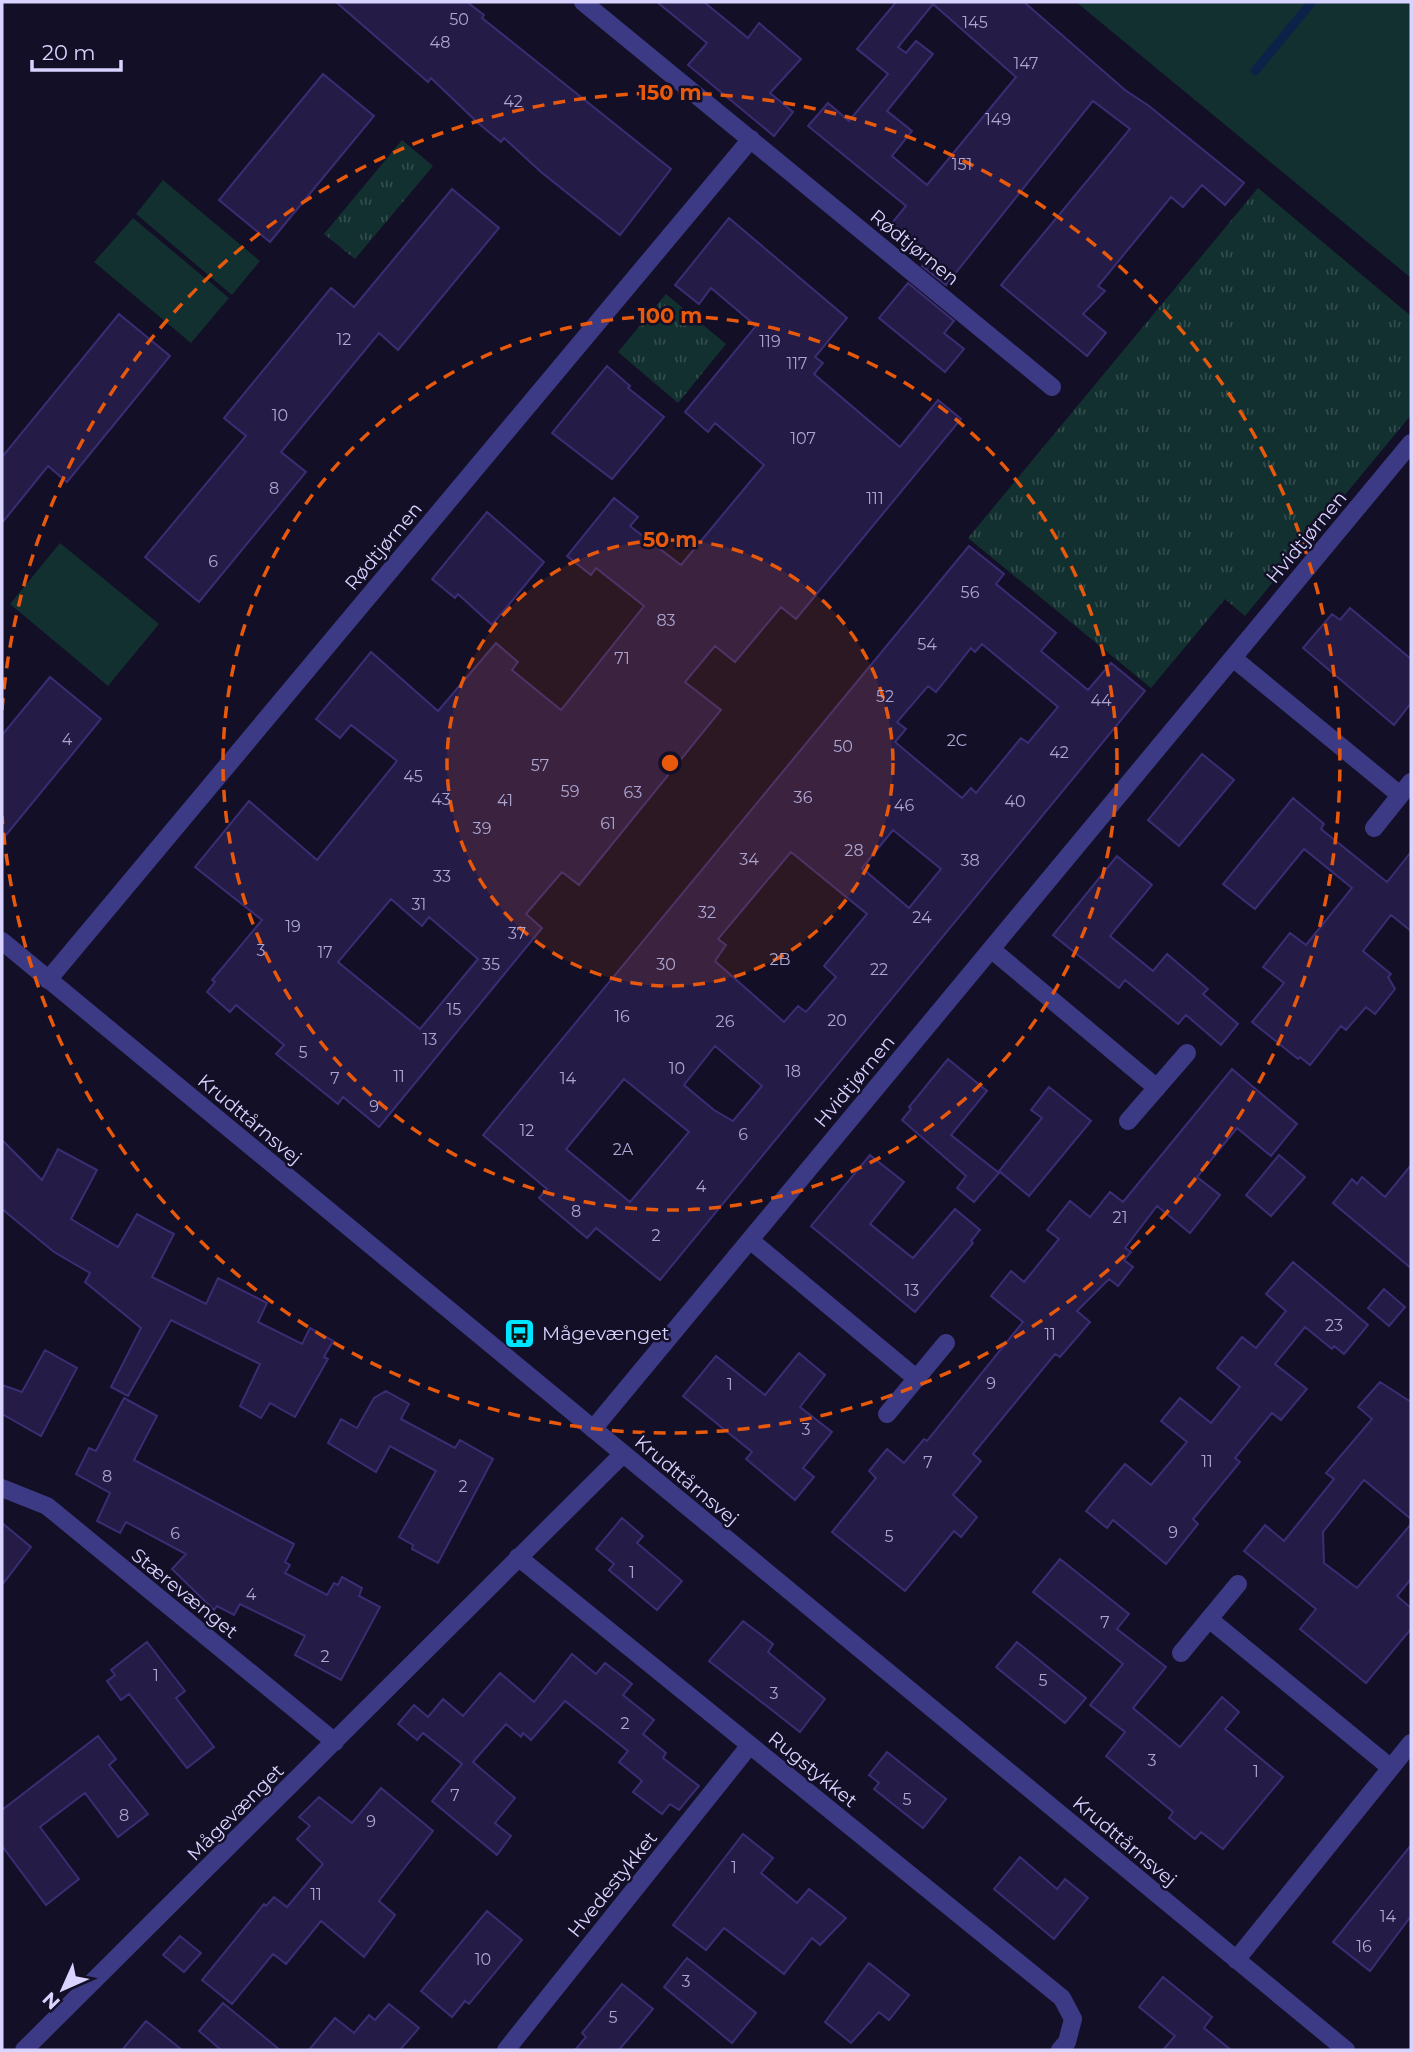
<svg xmlns="http://www.w3.org/2000/svg" width="1413" height="2052" font-family="Montserrat,sans-serif">
  <style>
    .grass { fill: #12302f }
    .park { fill: url(#park-tufts) }
    .lines { fill: none; stroke-linecap: round; stroke-linejoin: round }
    .stream { stroke: #0c2248; stroke-width: 9 }
    .building { fill: #241b47; stroke: #3b2d73; stroke-width: 2; fill-rule: evenodd }
    .minor { stroke: #3d3a85; stroke-width: 18 }
    .ring { fill: none; stroke: #e8590c; stroke-width: 3.5; stroke-dasharray: 12 9 }
    .labels { text-anchor: middle; stroke-width: 5; stroke-linejoin: round; paint-order: stroke }
    .number-label { font-size: 16px; fill: #aca6d1 }
    .street-label { font-size: 19px; fill: #d9d4ff; stroke: #130f26 }
    .poi-label { font-size: 19px; fill: #d9d4ff; stroke: #130f26; text-anchor: start }
    .centre { fill: #e8590c; stroke: #130f26; stroke-width: 3.5 }
    .ring-label { font-size: 21px; text-anchor: middle; font-weight: bold; fill: #e8590c; stroke: #130f26; stroke-width: 5; stroke-linejoin: round; paint-order: stroke }
  </style>
  <defs>
    <pattern id="park-tufts" width="24" height="20" patternUnits="userSpaceOnUse" patternTransform="scale(1.75)"><rect width="24" height="20" fill="#12302f"/><path d="M3 7l-1-3M5 7V3M7 7l1-3M15 17l-1-3M17 17v-4M19 17l1-3" fill="none" stroke="#344d4e"/></pattern>
  </defs>
  <rect width="100%" height="100%" fill="#130f26"/>
  <path class="grass" d="M1076,2H1411V278Z
    M163,180L260,261L232,295L136,214Z
    M133,218L229,298L191,343L94,262Z
    M60,543L159,624L108,686L10,604Z"/>
  <path class="park" d="M402,140L433,166L355,259L324,234Z
    M1258,188L1411,316V415L1245,616L1225,599L1151,688L968,538Z
    M666,294L726,344L678,403L618,352Z"/>
  <g class="lines">
    <path class="stream" d="M1255,71L1312,2"/>
  </g>
  <path class="building" d="M336,2H467L484,15L482,18L671,169L620,235L541,172L504,138L501,142L478,123L431,78L428,82Z
    M657,2H704L748,38L759,23L801,59L770,93L793,112L774,136L688,65L707,43Z
    M896,2H1024L1125,90L1149,106L1244,183L1225,205L1202,185L1183,207L1171,197L1098,286L1105,291L1083,314L1106,333L1087,356L1001,285L1130,129L1093,101L946,285L922,266L926,261L887,229L906,206L808,126L828,103L849,121L888,74L857,49ZM933,4L1016,77L927,185L892,156L912,131L887,111L933,54L916,41L906,53L898,47Z
    M323,74L374,116L270,242L219,200Z
    M452,189L499,228L398,350L379,333L281,452L306,472L199,602L145,557L246,436L224,418L331,288L354,307Z
    M729,218L847,318L815,357L823,363L814,374L900,447L938,400L961,419L796,619L781,607L735,662L715,646L685,682L721,710L579,885L562,872L526,914L542,928L379,1127L343,1097L338,1104L276,1054L284,1045L236,1005L230,1012L207,992L215,982L212,980L262,920L195,867L249,801L317,860L397,761L351,725L340,738L316,719L371,652L438,711L496,643L518,662L512,670L561,710L644,606L596,568L591,575L567,556L614,498L638,517L630,526L681,565L764,465L715,423L708,432L685,412L756,326L711,288L699,304L675,285ZM391,899L422,926L429,917L478,959L420,1029L338,962Z
    M908,283L954,321L944,333L964,349L945,372L879,318Z
    M119,314L170,356L67,482L48,466L2,523V457Z
    M607,366L630,386L628,388L664,417L612,479L552,433Z
    M487,512L544,562L492,625L458,594L455,598L432,579Z
    M969,546L1004,574L996,584L1056,633L1041,651L1088,690L1111,663L1145,691L660,1280L596,1228L587,1238L539,1198L547,1189L483,1135ZM982,644L1058,707L1028,743L1021,738L976,793L971,788L962,798L895,742L906,729L897,722L928,686L936,692L971,648L975,652ZM893,830L941,869L909,908L862,868ZM791,852L867,914L824,966L836,977L806,1012L798,1006L784,1022L715,961L726,945L718,939ZM715,1046L762,1086L733,1121L714,1110L684,1085ZM624,1079L689,1132L630,1202L566,1149Z
    M1350,608L1411,659V703L1394,725L1303,648L1332,614L1340,620Z
    M50,677L101,719L2,840V735Z
    M1202,754L1234,780L1179,846L1148,820Z
    M1293,798L1324,824L1321,829L1387,882L1411,852V931L1391,915L1363,951L1391,974L1388,977L1395,989L1375,1014L1366,1007L1346,1030L1341,1026L1310,1065L1300,1057L1298,1059L1252,1022L1284,983L1263,967L1290,933L1306,945L1352,888L1304,849L1255,909L1223,884Z
    M1117,856L1152,885L1110,936L1153,971L1167,954L1208,989L1203,994L1238,1024L1221,1045L1186,1015L1178,1024L1125,980L1119,988L1053,935Z
    M948,1059L987,1091L951,1135L999,1173L974,1202L957,1188L966,1176L902,1120L911,1109L909,1107Z
    M1232,1069L1297,1124L1271,1156L1237,1128L1197,1177L1220,1195L1190,1233L1157,1206L1125,1248L1131,1252L1124,1260L1133,1267L1118,1286L1109,1279L1077,1311L1090,1322L1060,1357L1055,1354L973,1454L981,1461L953,1495L977,1517L961,1537L954,1531L905,1591L832,1532L876,1478L869,1471L887,1449L904,1463L924,1439L927,1441L1023,1322L991,1296L1011,1271L1024,1282L1059,1239L1047,1230L1070,1201L1090,1217L1110,1192L1123,1202Z
    M1049,1087L1091,1121L1029,1196L999,1171L1042,1118L1031,1110Z
    M2,1140L42,1180L58,1149L97,1170L71,1219L118,1247L137,1214L174,1234L152,1277L206,1304L218,1278L267,1303L258,1322L302,1344L310,1328L333,1341L324,1357L328,1359L295,1417L270,1403L261,1418L240,1406L260,1364L171,1320L128,1396L111,1387L141,1328L85,1282L90,1273L54,1252L2,1209Z
    M870,1155L904,1182L870,1224L913,1258L955,1209L980,1230L971,1241L973,1243L915,1312L811,1226Z
    M1279,1155L1305,1177L1271,1216L1246,1195Z
    M1411,1165V1268L1333,1203L1352,1179L1357,1184L1362,1177L1385,1197Z
    M1293,1262L1368,1325L1344,1354L1334,1346L1332,1349L1305,1327L1275,1364L1307,1389L1281,1420L1272,1413L1235,1458L1240,1462L1193,1519L1198,1524L1166,1564L1113,1520L1107,1528L1086,1511L1125,1464L1151,1485L1187,1442L1161,1421L1180,1398L1211,1423L1240,1387L1217,1368L1242,1337L1256,1348L1286,1311L1266,1294Z
    M1384,1289L1405,1307L1389,1326L1368,1308Z
    M45,1350L77,1368L41,1436L2,1414V1385L22,1392Z
    M799,1353L825,1375L800,1407L832,1432L803,1468L814,1477L795,1500L746,1459L752,1452L683,1396L716,1356L765,1395Z
    M1380,1382L1411,1402V1519L1364,1480L1323,1532L1324,1563L1357,1588L1411,1524V1579L1397,1596L1411,1608V1629L1366,1683L1300,1629L1316,1609L1244,1551L1265,1525L1284,1541L1334,1479L1326,1473L1372,1419L1358,1407Z
    M386,1391L409,1404L401,1419L455,1448L460,1440L493,1459L438,1563L412,1549L413,1545L399,1537L436,1471L390,1446L376,1472L328,1443L341,1419L357,1428L374,1398Z
    M124,1398L157,1416L134,1460L294,1544L285,1562L290,1565L285,1573L327,1595L334,1583L338,1585L342,1577L362,1588L359,1596L380,1607L341,1680L295,1655L305,1636L240,1604L234,1615L217,1606L214,1610L172,1569L186,1554L126,1522L120,1533L97,1521L110,1493L76,1474L89,1448L96,1451Z
    M622,1518L643,1536L637,1543L682,1581L657,1610L609,1570L614,1564L596,1549Z
    M2,1523L31,1547L2,1585Z
    M1060,1559L1129,1614L1117,1629L1166,1667L1133,1708L1180,1747L1222,1697L1239,1712L1225,1729L1283,1777L1223,1849L1201,1832L1195,1839L1169,1818L1173,1812L1106,1756L1125,1732L1090,1705L1123,1664L1033,1592Z
    M743,1621L773,1644L768,1652L825,1699L800,1732L709,1661Z
    M147,1642L185,1691L176,1698L214,1747L187,1768L129,1694L121,1700L107,1681L115,1675L111,1670Z
    M1017,1642L1086,1698L1065,1723L996,1667Z
    M572,1654L596,1674L605,1663L632,1684L623,1695L654,1720L643,1734L666,1753L663,1758L699,1786L679,1810L670,1804L662,1814L633,1792L642,1781L619,1762L628,1751L565,1701L531,1740L523,1733L521,1737L506,1724L473,1762L515,1798L495,1823L511,1836L497,1855L432,1801L462,1764L423,1733L417,1740L398,1724L414,1705L428,1717L443,1699L463,1716L500,1673L534,1702Z
    M98,1736L116,1759L109,1765L148,1814L118,1837L85,1793L40,1827L79,1879L46,1905L2,1846V1810Z
    M887,1752L946,1799L923,1828L874,1789L879,1783L869,1775Z
    M381,1788L433,1831L379,1901L395,1915L364,1957L321,1921L286,1964L273,1954L232,2004L202,1980L264,1904L266,1906L274,1897L287,1907L323,1864L297,1839L310,1826L299,1817L319,1797L352,1823Z
    M743,1834L773,1858L761,1873L797,1903L809,1889L846,1918L820,1945L812,1938L784,1974L724,1928L706,1950L673,1925Z
    M1411,1845V1916L1370,1971L1333,1942Z
    M1020,1857L1057,1889L1065,1879L1088,1898L1054,1939L994,1889Z
    M487,1911L522,1940L469,2004L465,2001L452,2017L421,1991Z
    M180,1936L201,1953L184,1972L163,1955Z
    M687,1958L756,2013L732,2043L664,1987Z
    M869,1963L909,1995L889,2020L879,2012L851,2043L825,2022Z
    M1163,1977L1212,2017L1204,2028L1231,2050H1163L1175,2036L1139,2007Z
    M622,1984L653,2009L619,2050H575L586,2037L582,2033Z
    M223,2003L280,2050H221L199,2031Z
    M389,2004L419,2028L400,2050H309L335,2018L354,2033L369,2015L375,2020Z
    M146,2021L182,2050H122Z"/>
  <g class="lines">
    <path class="minor" d="M583,2L1052,387
      M1233,658L1400,795
      M1374,828L1411,782
      M2,941L1346,2050
      M991,949L1157,1088
      M48,980L751,139
      M1128,1121L1187,1053
      M750,1240L917,1379
      M887,1414L946,1343
      M593,1429L1411,443
      M2,1488L47,1506L335,1742
      M518,1557L1062,1998L1073,2019L1067,2042L1060,2050
      M1209,1619L1391,1768
      M1181,1653L1238,1584
      M1236,1960L1411,1743
      M24,2050L623,1454
      M506,2050L750,1745"/>
  </g>
  <circle cx="670" cy="763" r="223" fill="#e8590c" fill-opacity=".12"/>
  <g class="ring">
    <circle cx="670" cy="763" r="223"/>
    <circle cx="670" cy="763" r="447"/>
    <path d="M2 710A670 670 0 1 1 2 816"/>
  </g>
  <defs>
    <symbol id="bus-square" viewBox="-11 -11 22 22"><rect x="-9" y="-9" width="18" height="18" rx="4" fill="#00e5ff" stroke="#130f26"/><path d="M-5-6H5V4H4V6H2V4H-2V6H-4V4H-5ZM-3.5-4V0h7V-4ZM-3.5 1.2v1.5H-2V1.2ZM2 1.2v1.5H3.5V1.2Z" fill="#111"/></symbol>
  </defs>
  <g fill-rule="evenodd">
    <use href="#bus-square" x="502" y="1316" width="35" height="35"/>
  </g>
  <g class="labels">
    <g class="number-label">
      <text x="459" y="25">50</text>
      <text x="975" y="28">145</text>
      <text x="440" y="48">48</text>
      <text x="1026" y="69">147</text>
      <text x="513" y="107">42</text>
      <text x="998" y="125">149</text>
      <text x="962" y="170">151</text>
      <text x="344" y="345">12</text>
      <text x="770" y="347">119</text>
      <text x="797" y="369">117</text>
      <text x="280" y="421">10</text>
      <text x="803" y="444">107</text>
      <text x="274" y="494">8</text>
      <text x="875" y="504">111</text>
      <text x="213" y="567">6</text>
      <text x="970" y="598">56</text>
      <text x="666" y="626">83</text>
      <text x="927" y="650">54</text>
      <text x="622" y="664">71</text>
      <text x="885" y="702">52</text>
      <text x="1101" y="706">44</text>
      <text x="67" y="745">4</text>
      <text x="957" y="746">2C</text>
      <text x="843" y="752">50</text>
      <text x="1059" y="758">42</text>
      <text x="540" y="771">57</text>
      <text x="413" y="782">45</text>
      <text x="570" y="797">59</text>
      <text x="633" y="798">63</text>
      <text x="803" y="803">36</text>
      <text x="441" y="805">43</text>
      <text x="505" y="806">41</text>
      <text x="1015" y="807">40</text>
      <text x="904" y="811">46</text>
      <text x="608" y="829">61</text>
      <text x="482" y="834">39</text>
      <text x="854" y="856">28</text>
      <text x="749" y="865">34</text>
      <text x="970" y="866">38</text>
      <text x="442" y="882">33</text>
      <text x="419" y="910">31</text>
      <text x="707" y="918">32</text>
      <text x="922" y="923">24</text>
      <text x="293" y="932">19</text>
      <text x="517" y="939">37</text>
      <text x="261" y="956">3</text>
      <text x="325" y="958">17</text>
      <text x="780" y="965">2B</text>
      <text x="491" y="970">35</text>
      <text x="666" y="970">30</text>
      <text x="879" y="975">22</text>
      <text x="454" y="1015">15</text>
      <text x="622" y="1022">16</text>
      <text x="837" y="1026">20</text>
      <text x="725" y="1027">26</text>
      <text x="430" y="1045">13</text>
      <text x="303" y="1058">5</text>
      <text x="677" y="1074">10</text>
      <text x="793" y="1077">18</text>
      <text x="399" y="1082">11</text>
      <text x="335" y="1084">7</text>
      <text x="568" y="1084">14</text>
      <text x="374" y="1112">9</text>
      <text x="527" y="1136">12</text>
      <text x="743" y="1140">6</text>
      <text x="623" y="1155">2A</text>
      <text x="701" y="1192">4</text>
      <text x="576" y="1217">8</text>
      <text x="1120" y="1223">21</text>
      <text x="656" y="1241">2</text>
      <text x="912" y="1296">13</text>
      <text x="1334" y="1331">23</text>
      <text x="1050" y="1340">11</text>
      <text x="991" y="1389">9</text>
      <text x="730" y="1390">1</text>
      <text x="806" y="1435">3</text>
      <text x="1207" y="1467">11</text>
      <text x="928" y="1468">7</text>
      <text x="107" y="1482">8</text>
      <text x="463" y="1492">2</text>
      <text x="1173" y="1538">9</text>
      <text x="175" y="1539">6</text>
      <text x="889" y="1542">5</text>
      <text x="632" y="1578">1</text>
      <text x="251" y="1600">4</text>
      <text x="1105" y="1628">7</text>
      <text x="325" y="1662">2</text>
      <text x="156" y="1681">1</text>
      <text x="1043" y="1686">5</text>
      <text x="774" y="1699">3</text>
      <text x="625" y="1729">2</text>
      <text x="1152" y="1766">3</text>
      <text x="1256" y="1777">1</text>
      <text x="455" y="1801">7</text>
      <text x="907" y="1805">5</text>
      <text x="124" y="1821">8</text>
      <text x="371" y="1827">9</text>
      <text x="734" y="1873">1</text>
      <text x="316" y="1900">11</text>
      <text x="1388" y="1922">14</text>
      <text x="1364" y="1952">16</text>
      <text x="483" y="1965">10</text>
      <text x="686" y="1987">3</text>
      <text x="613" y="2023">5</text>
    </g>
    <g class="street-label">
      <text transform="translate(915 247) rotate(39)" y="7">Rødtjørnen</text>
      <text transform="translate(1306 537) rotate(-50)" y="7">Hvidtjørnen</text>
      <text transform="translate(383 546) rotate(-50)" y="7">Rødtjørnen</text>
      <text transform="translate(854 1081) rotate(-50)" y="7">Hvidtjørnen</text>
      <text transform="translate(250 1119) rotate(40)" y="7">Krudttårnsvej</text>
      <text transform="translate(687 1480) rotate(40)" y="7">Krudttårnsvej</text>
      <text transform="translate(185 1593) rotate(39)" y="7">Stærevænget</text>
      <text transform="translate(813 1769) rotate(39)" y="7">Rugstykket</text>
      <text transform="translate(235 1812) rotate(-45)" y="7">Mågevænget</text>
      <text transform="translate(1125 1841) rotate(40)" y="7">Krudttårnsvej</text>
      <text transform="translate(612 1884) rotate(-51)" y="7">Hvedestykket</text>
    </g>
    <g class="poi-label">
      <text x="542" y="1340">Mågevænget</text>
    </g>
  </g>
  <circle cx="670" cy="763" r="10" class="centre"/>
  <g class="ring-label">
    <text x="670" y="100">150 m</text>
    <text x="670" y="323">100 m</text>
    <text x="670" y="547">50 m</text>
  </g>
  <rect width="1413" height="2052" fill="none" stroke="#d9d4ff" stroke-width="7"/>
  <g transform="translate(63 1989) rotate(225)" stroke="#130f26" stroke-width="5" paint-order="stroke">
  <path d="M0-5L12 26L0 18L-12 26Z" fill="#d9d4ff"/>
  <text y="-10" font-size="19" font-weight="bold" text-anchor="middle" fill="#d9d4ff">N</text>
  </g>
  <path d="M32 60v10h89v-10" fill="none" stroke="#d9d4ff" stroke-width="3.5"/>
  <text x="42" y="60" font-size="21" fill="#d9d4ff" stroke="#130f26" stroke-width="5" paint-order="stroke">20 m</text>
</svg>
